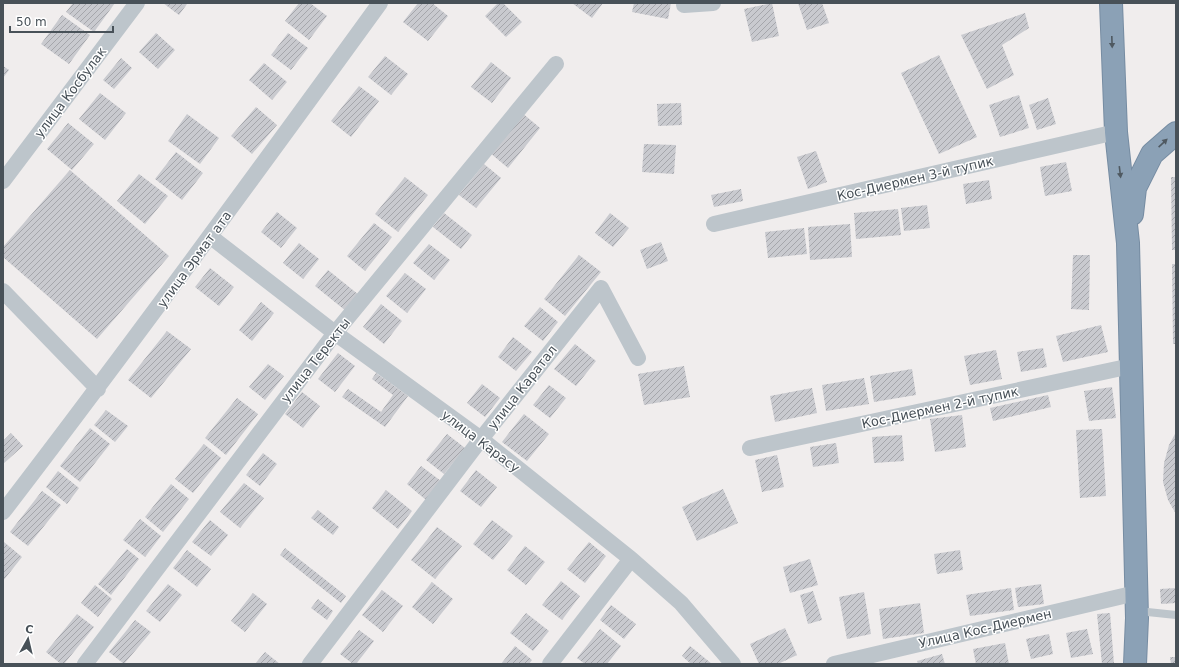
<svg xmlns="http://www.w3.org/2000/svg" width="1179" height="667" font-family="'DejaVu Sans',sans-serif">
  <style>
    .building { fill: url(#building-hatch) }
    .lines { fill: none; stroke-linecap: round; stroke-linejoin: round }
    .highway-casing { stroke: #768ca2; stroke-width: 24 }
    .lane { stroke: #bdc5cb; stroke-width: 8 }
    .street { stroke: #bdc5cb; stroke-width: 16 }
    .highway { stroke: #8ba1b6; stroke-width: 22 }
    .oneway { fill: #4f5961 }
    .labels { text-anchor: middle; stroke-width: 3; stroke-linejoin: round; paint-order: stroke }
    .street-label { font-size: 13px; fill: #485158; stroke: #fff }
  </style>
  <defs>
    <pattern id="building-hatch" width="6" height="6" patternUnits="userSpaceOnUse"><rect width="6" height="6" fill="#c9cacf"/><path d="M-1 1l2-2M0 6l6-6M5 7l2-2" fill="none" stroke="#a5a6ab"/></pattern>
  </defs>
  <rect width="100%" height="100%" fill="#f0eded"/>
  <path class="building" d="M73,3H115L94,32L66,12Z
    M163,3H186L187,4L179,15Z
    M299,3H310L327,16L309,40L285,21Z
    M418,3H432L448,16L428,41L403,22Z
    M498,3H503L522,22L506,37L485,16Z
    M572,3H603L592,18Z
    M634,3H671L668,19L632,12Z
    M772,3L779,36L752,42L744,9Z
    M798,3H822L829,23L807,30Z
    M1025,13L1029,28L1002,45L1014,75L987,89L961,35Z
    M62,15L90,35L69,64L41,44Z
    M156,33L175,50L158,69L139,52Z
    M288,33L308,48L291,70L271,55Z
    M939,55L977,137L939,154L901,73Z
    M385,56L408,74L391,95L368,77Z
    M121,58L132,68L114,89L103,80Z
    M491,62L511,78L492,103L471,87Z
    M264,63L287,82L272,100L249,80Z
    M3,66L9,70L3,78Z
    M359,86L379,101L351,137L331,121Z
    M100,93L126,113L105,140L79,119Z
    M1019,95L1029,128L1000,137L989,105Z
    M1048,98L1056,124L1037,130L1029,105Z
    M681,103L682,125L658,126L657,104Z
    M256,107L277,125L252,154L231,136Z
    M521,112L540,128L508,168L489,152Z
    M187,114L219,138L200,164L168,141Z
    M68,123L94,144L72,170L47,149Z
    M644,144L676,145L674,174L642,172Z
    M816,151L827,182L808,189L797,157Z
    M176,152L203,173L182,200L155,179Z
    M1066,162L1072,191L1045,196L1040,167Z
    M484,164L501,178L476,208L459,195Z
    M70,170L169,256L97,339L3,257V247Z
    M139,174L168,196L145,224L117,201Z
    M405,177L428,195L398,232L375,214Z
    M1171,177H1176V250H1172Z
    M989,180L992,199L966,204L963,184Z
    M741,189L743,201L714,207L711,195Z
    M927,205L930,228L904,231L901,208Z
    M898,209L901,235L856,239L854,213Z
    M277,212L297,228L281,248L261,232Z
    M444,213L472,235L461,249L433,227Z
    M610,213L629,228L613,247L595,233Z
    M374,223L392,237L365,271L347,256Z
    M850,224L852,257L810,260L808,227Z
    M804,228L807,254L768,258L765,232Z
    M661,242L668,261L647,269L640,250Z
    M299,243L319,259L303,279L283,263Z
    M429,244L450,260L434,280L413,263Z
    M579,255L601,272L565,316L544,299Z
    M1073,255H1090L1089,310L1071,309Z
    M1172,264H1176V344H1173Z
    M210,268L234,287L219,306L195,287Z
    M328,270L359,295L346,311L315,286Z
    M405,273L426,289L407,313L386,296Z
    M261,302L274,313L252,341L239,330Z
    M381,304L402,321L384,344L363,327Z
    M540,307L558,322L543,341L524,326Z
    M1101,325L1108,352L1063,362L1056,336Z
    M167,331L191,349L151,398L128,380Z
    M513,337L532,352L516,371L498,357Z
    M575,344L596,361L576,386L554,369Z
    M1043,348L1047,367L1021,372L1017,352Z
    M996,350L1002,379L970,385L964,356Z
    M338,353L355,366L335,392L318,379Z
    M268,364L284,376L265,400L249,387Z
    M684,366L690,397L644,405L638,374Z
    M912,369L916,395L874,402L870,376Z
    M376,373L408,396L385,427L342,397L348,389L381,412L393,395L372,379Z
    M864,378L869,404L826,411L822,385Z
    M482,384L500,398L485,417L467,403Z
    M549,385L566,398L550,418L533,405Z
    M1112,387L1116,418L1089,421L1084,391Z
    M812,388L817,413L775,422L770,396Z
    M302,392L320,406L303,428L285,414Z
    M1048,395L1051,407L993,421L990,408Z
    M237,398L258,414L226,455L205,438Z
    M106,410L128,426L115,442L94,425Z
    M524,414L549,434L527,461L502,442Z
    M962,415L966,447L935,452L930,419Z
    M90,428L110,444L80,482L60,466Z
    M1102,429L1106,496L1080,498L1076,430Z
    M1176,432V514L1168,500L1163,482L1164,463L1169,445Z
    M11,433L23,446L3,464V441Z
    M447,434L465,448L444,474L426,460Z
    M902,435L904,461L874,463L872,437Z
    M836,443L839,463L813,467L810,447Z
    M204,444L221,458L193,493L175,479Z
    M263,453L277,464L260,486L246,475Z
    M777,455L784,487L762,492L755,460Z
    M421,466L441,481L426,500L407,484Z
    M476,470L497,487L481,507L460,491Z
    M58,471L79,488L67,504L46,487Z
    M244,483L264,498L240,528L220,512Z
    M171,484L189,499L163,532L145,517Z
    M723,489L738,523L697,541L682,507Z
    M386,490L412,511L398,529L372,508Z
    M42,491L61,505L28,546L10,532Z
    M318,510L339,527L333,535L311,518Z
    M140,519L161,536L145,557L123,540Z
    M210,520L228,535L211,556L192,542Z
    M492,520L513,536L493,560L473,544Z
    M437,527L462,546L435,579L411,560Z
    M4,542L22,557L3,581V543Z
    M589,542L606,556L585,583L567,569Z
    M525,546L545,562L526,585L507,570Z
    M285,548L346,596L341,603L280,555Z
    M127,549L139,559L111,595L98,584Z
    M187,550L211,569L197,587L173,568Z
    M960,550L963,570L937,574L934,554Z
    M810,559L818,585L790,593L783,567Z
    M561,581L580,596L562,620L542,605Z
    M432,582L453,599L433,624L412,607Z
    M168,584L182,595L160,622L146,611Z
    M1041,584L1044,604L1018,607L1015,588Z
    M95,585L112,599L98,617L81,603Z
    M1011,588L1014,610L970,616L966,595Z
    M1176,588V603L1161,604L1160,589Z
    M382,590L403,606L383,632L362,615Z
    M813,591L822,620L808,624L800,595Z
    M864,592L871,634L847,639L839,597Z
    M253,593L267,604L245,632L231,621Z
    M318,599L333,611L327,620L311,608Z
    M920,603L924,633L883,639L879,609Z
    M611,605L636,624L624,639L600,620Z
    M526,613L549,631L533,651L510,633Z
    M1110,613L1114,664H1102L1097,614Z
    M77,614L94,627L64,664H61L46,652Z
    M135,620L151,632L124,664L109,652Z
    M785,628L797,655L778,664H759L750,644Z
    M600,629L621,646L607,664H585L577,658Z
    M1087,629L1093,654L1071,658L1066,633Z
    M359,630L374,641L356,664H353L340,654Z
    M1049,634L1053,654L1031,659L1026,639Z
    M1005,643L1009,664H976L973,649Z
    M515,646L532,660L529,664H501Z
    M690,646L712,664H691L682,656Z
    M265,652L280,664H255Z
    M942,654L945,664H918L917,661Z
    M1170,657H1176V664H1171Z"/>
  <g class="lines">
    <defs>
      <path id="highway" d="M1111,3L1116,132L1128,243L1137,618L1135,664
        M1132,214L1135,188L1152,154L1176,133"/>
    </defs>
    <use href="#highway" class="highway-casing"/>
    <path class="lane" d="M1138,611L1176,615"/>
    <path class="street" d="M684,5L713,3
      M3,181L137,3
      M714,224L1116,132
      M211,237L335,333L481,439L631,559L681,603L733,664
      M3,291L98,389
      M750,448L1131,366
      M3,512C132,344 256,174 380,3
      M85,664L335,333L556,64
      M310,664L481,439L601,288L638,358
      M550,664L631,559
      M834,664L1136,593"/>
    <use href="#highway" class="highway"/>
  </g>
  <defs><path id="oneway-solid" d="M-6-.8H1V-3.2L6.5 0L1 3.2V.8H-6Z"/></defs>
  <g class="oneway">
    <use href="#oneway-solid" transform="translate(1112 42) rotate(88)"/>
    <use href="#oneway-solid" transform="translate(1163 143) rotate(-43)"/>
    <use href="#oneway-solid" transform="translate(1120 172) rotate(83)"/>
  </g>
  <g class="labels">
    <g class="street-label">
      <text transform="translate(70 92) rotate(-53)" y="5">улица Косбулак</text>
      <text transform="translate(915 178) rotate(-13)" y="5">Кос-Диермен 3-й тупик</text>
      <text transform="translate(194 259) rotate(-54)" y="5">улица Эрмат ата</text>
      <text transform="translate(315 360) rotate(-52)" y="5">улица Теректы</text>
      <text transform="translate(522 387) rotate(-52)" y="5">улица Каратал</text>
      <text transform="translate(940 407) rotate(-12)" y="5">Кос-Диермен 2-й тупик</text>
      <text transform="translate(481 441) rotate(37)" y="5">улица Карасу</text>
      <text transform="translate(985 628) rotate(-13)" y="5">Улица Кос-Диермен</text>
    </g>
  </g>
  <rect width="1179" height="667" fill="none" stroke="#485158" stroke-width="8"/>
  <g transform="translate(28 639) rotate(8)" stroke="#ffffff" stroke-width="3" paint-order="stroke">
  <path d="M0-3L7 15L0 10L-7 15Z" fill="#485158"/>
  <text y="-6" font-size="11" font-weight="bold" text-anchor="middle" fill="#485158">С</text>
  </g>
  <path d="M10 26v6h103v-6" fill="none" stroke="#485158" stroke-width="2"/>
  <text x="16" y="26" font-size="12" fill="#485158" stroke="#ffffff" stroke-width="3" paint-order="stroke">50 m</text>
</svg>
